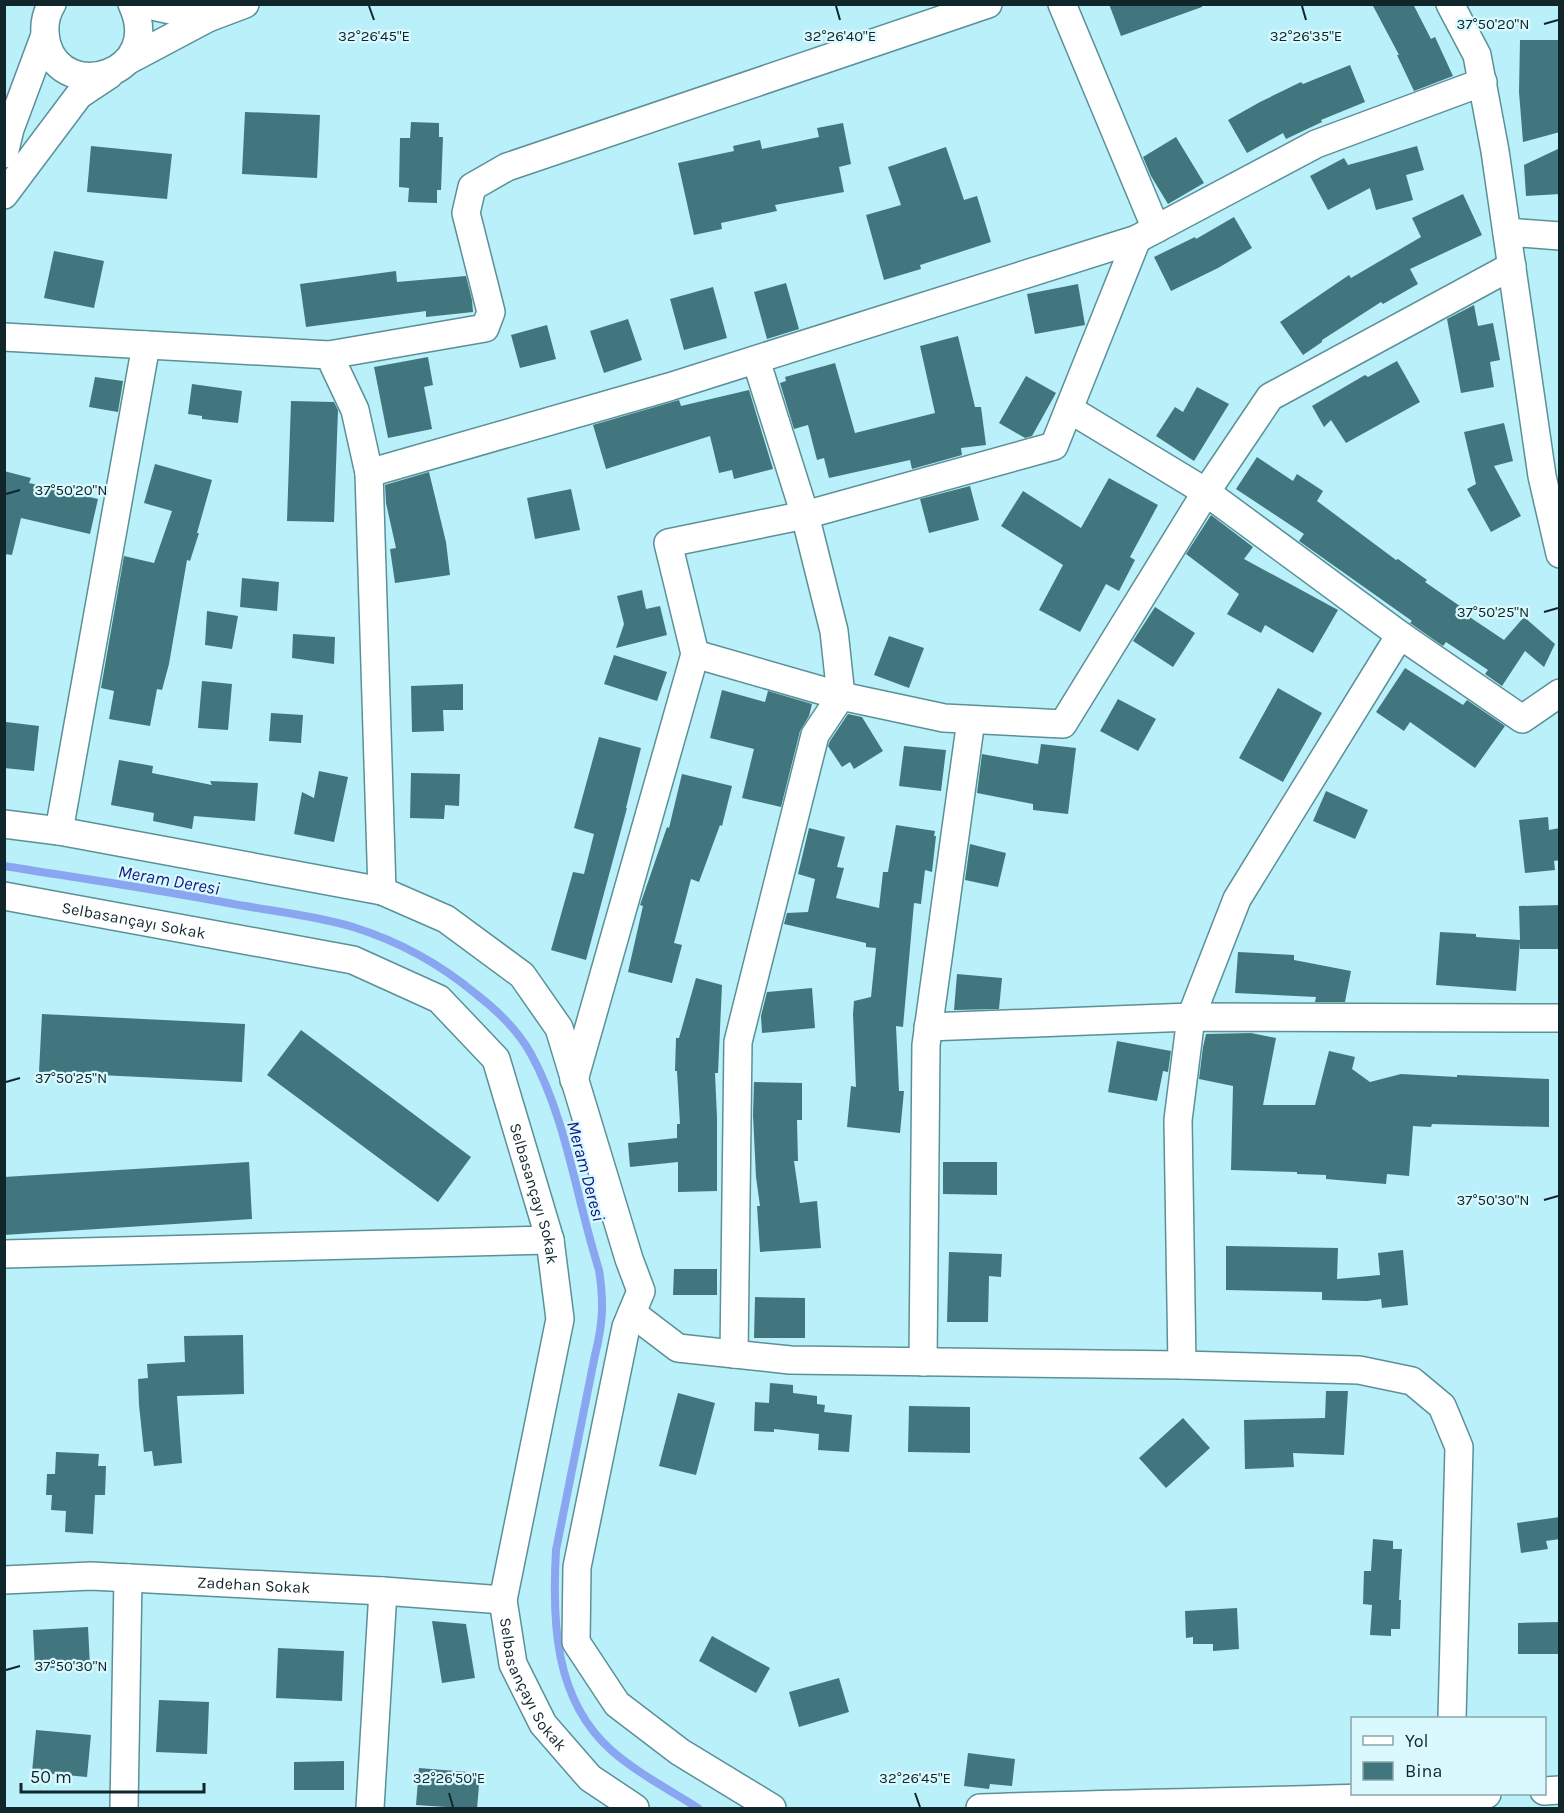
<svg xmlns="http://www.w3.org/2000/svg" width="1564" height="1813" font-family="Karla,sans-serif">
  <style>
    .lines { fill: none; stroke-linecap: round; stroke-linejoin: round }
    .stream { stroke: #8ba6f1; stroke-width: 8 }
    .building { fill: #42767e }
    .minor-casing { stroke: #5b9098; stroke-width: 30 }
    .minor { stroke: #fff; stroke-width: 27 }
    .ticks { fill: none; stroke: #10262a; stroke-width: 2 }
    .labels { text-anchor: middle; stroke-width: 4.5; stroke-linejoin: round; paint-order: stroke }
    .street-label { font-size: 16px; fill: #10262a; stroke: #d9f9fe }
    .water-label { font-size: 18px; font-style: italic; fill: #121884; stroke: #d9f9fe }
    .ticks-label { font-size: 15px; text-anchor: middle; fill: #10262a; stroke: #d9f9fe; stroke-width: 4.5; stroke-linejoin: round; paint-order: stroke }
  </style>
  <rect width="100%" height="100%" fill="#b9f0f9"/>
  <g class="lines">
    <path class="stream" d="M4,866C79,878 154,889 228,903C270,911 313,915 353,927C398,941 440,964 476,994C498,1011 517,1029 531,1054C567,1120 576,1198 599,1270C604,1301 603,1324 595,1355L556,1550C552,1621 554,1699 611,1750C637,1773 670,1790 698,1808"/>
  </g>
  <path class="building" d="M1109,4H1202V7L1121,36Z
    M1372,4H1413L1431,39L1435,37L1453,76L1414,91L1397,55H1399Z
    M1520,40H1560V132L1523,142L1519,92Z
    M1350,65L1365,102L1321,120L1322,122L1286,139L1283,133L1247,153L1228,120L1260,102L1301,82L1303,84Z
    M245,112L320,115L317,178L242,174Z
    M411,122L439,123V137H443L441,190H437V203L408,202L409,188L399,187L400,138H410Z
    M843,123L851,164L839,167L844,192L775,205L777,211L721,223L722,229L694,235L678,163L734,151L733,146L760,140L762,149L819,137L817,128Z
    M1176,137L1204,183L1168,204L1151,176L1143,157Z
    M91,146L172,154L167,199L87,192Z
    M1417,146L1424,170L1406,175L1413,200L1376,210L1370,188L1328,210L1310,176L1344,158L1348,165Z
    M946,147L964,200L977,196L991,242L920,265L921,269L884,280L866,215L901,205L888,167Z
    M1560,148V194L1526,196L1524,165Z
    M1463,194L1482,235L1410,269L1418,284L1383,304L1381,302L1322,340V342L1303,355L1280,322L1349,275L1351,278L1421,237L1412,218Z
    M1234,217L1252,248L1218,268L1171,291L1154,257L1195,237L1196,239Z
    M54,251L104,261L94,308L44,298Z
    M396,271L397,282L466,276L472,300L473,312L426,317V311L306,327L300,284Z
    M786,283L799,329L767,339L754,292Z
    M1078,284L1085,325L1035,334L1027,294Z
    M713,287L727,338L684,350L670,299Z
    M1474,305L1478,326L1493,323L1500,360L1490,362L1494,387L1461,393L1447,319Z
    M628,319L642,360L604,373L590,331Z
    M547,325L556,359L520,368L511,335Z
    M958,336L975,407H981L986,445L961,448L962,455L912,469L910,460L829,478L824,458L817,460L808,425L794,429L780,383L786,381L785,377L835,363L855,433L935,413L920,346Z
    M428,357L433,385L424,387L432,429L388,438L374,367Z
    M1397,361L1420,402L1346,443L1331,420L1324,427L1312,406L1365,375L1368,377Z
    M1026,376L1056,393L1032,436L1025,438L999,423Z
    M95,377L123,381L118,412L89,407Z
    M192,384L242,391L238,423L202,419V416L188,414Z
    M1197,387L1229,404L1194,461L1156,436L1175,407L1183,412Z
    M749,390L773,469L734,479L732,470L719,473L710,436L606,469L593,425L679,400L681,406Z
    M291,401L334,402L338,410L334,522L287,521Z
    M1504,423L1513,461L1494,466L1521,516L1491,532L1467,489L1476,484L1464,432Z
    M1257,457L1293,481L1297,474L1323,491L1317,501L1396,560L1398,559L1427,580L1425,582L1467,611L1465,614L1504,640L1524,617L1555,644L1544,667L1525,651L1502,686L1485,674L1488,670L1446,642L1443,646L1410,623L1412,621L1299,541L1304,534L1236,489Z
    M155,464L212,480L197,533H199L190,561L187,560L169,664L162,690L157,689L150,726L109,719L114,691L101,688L124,556L154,563L172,511L144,503Z
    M4,471L31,478L29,483L98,499L90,534L21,518L12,555L4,554Z
    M429,472L446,542L450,575L395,583L390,549L396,548L386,503L385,485Z
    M1109,478L1158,505L1130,557L1135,560L1119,591L1106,584L1080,632L1039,610L1063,565L1001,526L1023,491L1081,528Z
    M970,486L979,520L929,533L920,499Z
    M571,489L580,530L535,539L527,498Z
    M1211,515L1253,547L1244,559L1338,610L1313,653L1265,625L1261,633L1227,614L1239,594L1186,554Z
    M242,578L279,582L277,611L240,607Z
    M642,590L646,609L660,606L667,635L616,648L624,624L617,596Z
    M1155,607L1195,633L1173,667L1133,641Z
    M207,611L238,616L232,649L205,645Z
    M293,634L335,637L334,664L292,658Z
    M889,636L924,648L909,688L874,675Z
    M614,655L667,672L657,701L604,684Z
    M1405,668L1463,705L1467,700L1505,726L1475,768L1410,722L1404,731L1376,712Z
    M202,681L232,684L228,730L198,728Z
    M463,684V710H443L444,731L412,732L411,686Z
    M1278,688L1322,713L1283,782L1239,758Z
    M722,690L765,702L768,691L812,704L809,716L800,731L781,807L742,798L754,749L710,738Z
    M1118,699L1156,719L1138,751L1100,731Z
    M271,713L303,715L301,743L269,741Z
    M848,714L862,717L883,751L854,769L850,762L842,767L828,746L830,741Z
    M6,722L39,726L34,771L4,768Z
    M599,737L641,748L626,808H627L586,960L551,950L573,872L584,874L594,834L574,828Z
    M1041,744L1076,748L1068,814L1033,810V804L977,793L982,754L1038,764Z
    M904,746L946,750L941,791L899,786Z
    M119,760L153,766L152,773L212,785L210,781L258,783L255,821L194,816L192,829L153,821L154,813L111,805Z
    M319,771L348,777L334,842L294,834L302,792L314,798Z
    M411,773L460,774L459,806L445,805L444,819L410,818Z
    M682,774L732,786L722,826L720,825L699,882L691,879L674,943L682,945L672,983L628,972L643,906L640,905L667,827L669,828Z
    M1326,791L1368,810L1355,839L1313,821Z
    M1548,817L1549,830L1560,828V860L1554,861L1555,870L1525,873L1519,820Z
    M896,825L935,831L934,836H936L932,872L925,870L921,904L914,903L903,1027L896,1026L899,1091H904L900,1133L847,1127L851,1086L856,1087L853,1014L854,1001L871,997L876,948L866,947V943L784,924L787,913L808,912L815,879L798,874L809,828L845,837L837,867L844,868L836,898L879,908L883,872H888Z
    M970,844L1006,853L998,887L965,880Z
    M1560,905V949H1520V941L1516,991L1436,985L1440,932L1476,934V937L1520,940L1519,906Z
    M1238,952L1294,955V960L1351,971L1345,1002H1315L1316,997L1235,993Z
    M957,974L1002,978L999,1009L954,1010Z
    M696,978L722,985L718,1073H715L717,1118V1191L678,1192V1162L630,1167L628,1143L677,1138V1124H680L677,1071H675L676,1038H679Z
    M812,988L815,1028L762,1033L761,1016L767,992Z
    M42,1014L245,1024L242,1082L39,1072Z
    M301,1030L471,1157L438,1202L267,1075Z
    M1251,1033L1276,1038L1263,1105H1315L1329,1051L1355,1057L1352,1069L1370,1082L1401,1074L1457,1077V1075L1549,1079V1127L1432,1124L1431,1127L1413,1126L1409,1176L1387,1174L1386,1184L1326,1179V1175L1297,1174V1172L1231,1170L1233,1086L1199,1079L1203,1047L1206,1034Z
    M1117,1041L1171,1051L1168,1072L1163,1071L1157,1101L1108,1092Z
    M754,1082L802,1083V1120H797L798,1161H794L800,1203L817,1201L821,1248L760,1252L757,1206H760L756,1177L753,1115Z
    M249,1162L252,1219L4,1235V1177Z
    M943,1162H997V1195L943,1194Z
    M1226,1246L1338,1248L1337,1279L1380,1275L1378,1253L1403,1250L1408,1305L1382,1308L1381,1299L1367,1301L1322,1300V1292L1226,1290Z
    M949,1252L1002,1254L1001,1277L989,1276L988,1322H947Z
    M674,1269H717V1295H673Z
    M755,1297L805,1298V1338H754Z
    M243,1335L244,1394L177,1396L182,1463L154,1466L152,1451L144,1452L139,1405L138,1379L148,1378L147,1364L185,1362L184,1336Z
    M770,1383L793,1385V1393L817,1396V1404L825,1405L824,1412L852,1415L849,1452L818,1450L819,1434L774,1429V1432L754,1431L755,1402L769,1403Z
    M1326,1391H1348L1344,1455L1293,1453L1294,1467L1245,1469L1244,1420L1325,1418Z
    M678,1393L715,1403L696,1475L659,1466Z
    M909,1406L970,1407V1453L908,1452Z
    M1183,1418L1210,1448L1166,1488L1139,1458Z
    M56,1452L99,1454L98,1466H106L105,1495H95L93,1534L65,1532L66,1511L51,1510L52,1495H46L47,1474H55Z
    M1560,1517V1539L1546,1541L1548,1549L1521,1553L1517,1523Z
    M1373,1539L1393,1541V1549H1402L1399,1600H1401L1400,1629H1391V1636L1370,1635L1372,1605L1363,1604L1364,1571H1371Z
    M1237,1608L1239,1649L1213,1651V1644H1193V1637L1186,1638L1185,1611Z
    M432,1621L466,1624L475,1678L442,1683Z
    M1560,1622V1654H1518V1623Z
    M88,1627L90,1666L35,1669L33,1630Z
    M712,1636L770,1668L756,1693L699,1661Z
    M278,1648L344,1651L342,1701L276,1698Z
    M839,1678L849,1712L799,1727L789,1692Z
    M159,1700L209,1702L207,1754L156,1752Z
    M36,1730L91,1735L87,1777L32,1772Z
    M968,1753L1015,1759L1012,1786L990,1784L989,1789L964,1786Z
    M344,1761V1790H294V1762Z
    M419,1768L480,1773L477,1809L416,1805Z"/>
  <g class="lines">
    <defs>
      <g id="minor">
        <path d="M52,4C44,17 43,30 47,45C65,104 165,74 132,4"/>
        <path d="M143,4L208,18"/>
        <path d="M1062,4L1156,229"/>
        <path d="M1450,4L1477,55L1495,151L1542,476L1560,554"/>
        <path d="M127,61L208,18L245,4"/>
        <path d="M4,154L10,129L45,35"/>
        <path d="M4,195L79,95L109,75"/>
        <path d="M1507,232L1560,236"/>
        <path d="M4,337L329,355L355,410L369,473L382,891"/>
        <path d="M329,355L485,328L491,312L466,213L472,187L507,167L988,4"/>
        <path d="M1069,409L1206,492L1400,635L1522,719L1560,693"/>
        <path d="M369,473L669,387L1137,239L1316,144L1483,82"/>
        <path d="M695,654L841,696L944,718L1063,724L1206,492L1270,397L1512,266"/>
        <path d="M4,824L59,831L382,891L446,919L522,975L559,1028L629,1259L641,1291L626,1327L577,1567L576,1642L617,1704L680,1752L772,1808"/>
        <path d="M59,831L146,345"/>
        <path id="s1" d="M4,896L353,960L439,999L496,1059L550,1240L560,1319L503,1600L513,1664L543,1724L590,1778L635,1808"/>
        <path d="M928,1027L1191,1017L1560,1018"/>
        <path d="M574,1080L695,654L668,543L805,515L1054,446L1137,239"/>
        <path d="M4,1254L550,1240"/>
        <path d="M632,1313L678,1348L790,1360L1182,1365L1359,1370L1412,1381L1442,1406L1459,1447L1452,1718"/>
        <path d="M734,1354L738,1042L815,735L841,696L834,631L805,515L756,360"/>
        <path d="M923,1362L926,1045L971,720"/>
        <path d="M1182,1365L1178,1120L1191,1017L1237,899L1400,635"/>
        <path id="s2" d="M4,1580L91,1576L383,1591L503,1600"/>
        <path d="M1544,1791L1560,1790"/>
        <path d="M124,1808L128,1578"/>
        <path d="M370,1808L383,1591"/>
        <path d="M980,1808C1149,1802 1318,1801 1487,1794"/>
      </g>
    </defs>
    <use href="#minor" class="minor-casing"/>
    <use href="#minor" class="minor"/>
  </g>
  <path class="ticks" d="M369,6L374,20M836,6L840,20M1302,6L1306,20M1544,24L1558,20M6,494L20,490M1544,612L1558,608M6,1082L20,1078M1544,1200L1558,1196M6,1670L20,1666M449,1793L453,1807M915,1793L920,1807"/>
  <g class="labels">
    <g class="street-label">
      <text dy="6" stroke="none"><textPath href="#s1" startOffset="132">Selbasançayı Sokak</textPath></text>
      <text dy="6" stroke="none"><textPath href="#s1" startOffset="672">Selbasançayı Sokak</textPath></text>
      <text dy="6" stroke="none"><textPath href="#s2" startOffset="250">Zadehan Sokak</textPath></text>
      <text dy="6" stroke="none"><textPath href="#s1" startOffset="1178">Selbasançayı Sokak</textPath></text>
    </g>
    <g class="water-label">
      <text transform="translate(169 880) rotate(10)" y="6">Meram Deresi</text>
      <text transform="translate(586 1171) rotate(75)" y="6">Meram Deresi</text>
    </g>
  </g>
  <g class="ticks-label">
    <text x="1493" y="29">37°50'20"N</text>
    <text x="374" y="41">32°26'45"E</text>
    <text x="840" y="41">32°26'40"E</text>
    <text x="1306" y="41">32°26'35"E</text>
    <text x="71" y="495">37°50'20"N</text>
    <text x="1493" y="617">37°50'25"N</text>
    <text x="71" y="1083">37°50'25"N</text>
    <text x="1493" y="1205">37°50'30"N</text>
    <text x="71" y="1671">37°50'30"N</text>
    <text x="449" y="1783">32°26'50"E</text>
    <text x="915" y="1783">32°26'45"E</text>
  </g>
  <rect width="1564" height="1813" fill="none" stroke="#10262a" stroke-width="12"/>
  <rect x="1351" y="1717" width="195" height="78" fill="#d9f9fe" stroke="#89a5a9" stroke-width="1.5"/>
  <rect x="1363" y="1736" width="30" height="9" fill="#ffffff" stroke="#89a5a9" stroke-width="1.5"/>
  <text x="1405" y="1747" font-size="18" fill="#10262a">Yol</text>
  <rect x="1363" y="1762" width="30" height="18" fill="#42767e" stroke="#89a5a9" stroke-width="1.5"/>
  <text x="1405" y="1777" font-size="18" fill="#10262a">Bina</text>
  <path d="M21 1783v9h183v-9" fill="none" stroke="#10262a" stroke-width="3"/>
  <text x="30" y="1783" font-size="18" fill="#10262a" stroke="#d9f9fe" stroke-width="4.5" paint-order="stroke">50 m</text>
</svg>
